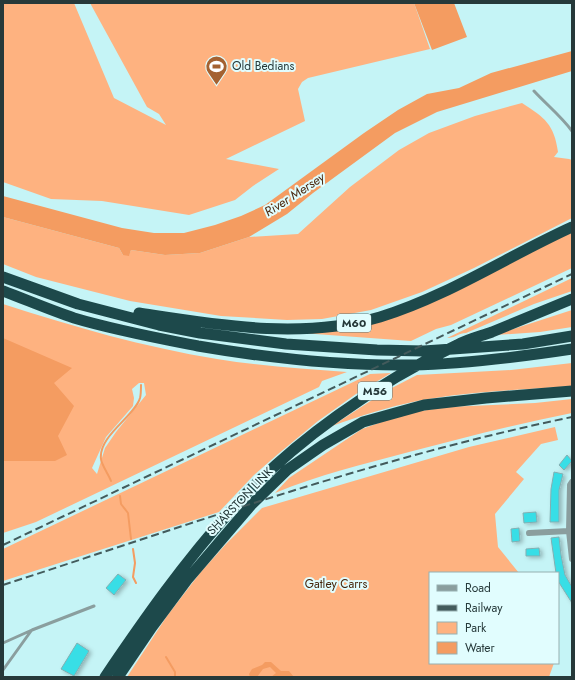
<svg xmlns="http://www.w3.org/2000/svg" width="575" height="680" font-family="Jost,sans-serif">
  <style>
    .green { fill: #feb280; fill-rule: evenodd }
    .water { fill: #f49c61 }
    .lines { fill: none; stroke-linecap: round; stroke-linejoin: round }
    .stream { stroke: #f49c61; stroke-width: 2 }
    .building { fill: #39dee6; stroke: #82afb2; filter: url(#shadow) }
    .lane { stroke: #8a9e9e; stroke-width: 3 }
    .street { stroke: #8a9e9e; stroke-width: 6 }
    .highway { stroke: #1d494b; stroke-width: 11 }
    .rail { stroke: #435b5c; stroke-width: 2; stroke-dasharray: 8 4; stroke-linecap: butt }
    .labels { text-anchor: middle; stroke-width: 4; stroke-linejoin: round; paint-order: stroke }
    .shield { fill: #e1fdfe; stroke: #5e7475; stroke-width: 1 }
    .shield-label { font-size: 11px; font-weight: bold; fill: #26393a }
    .poi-label { font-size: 12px; fill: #26393a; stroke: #e1fdfe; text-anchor: start }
    .street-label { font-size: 12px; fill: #26393a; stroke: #e1fdfe }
    .park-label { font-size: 12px; fill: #47250b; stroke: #e1fdfe }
    .water-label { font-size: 13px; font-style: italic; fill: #4d2a11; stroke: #e1fdfe }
  </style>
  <defs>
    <filter id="shadow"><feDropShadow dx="2.5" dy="1.5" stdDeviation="2" flood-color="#0004"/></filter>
  </defs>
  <rect width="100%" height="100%" fill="#c5f4f6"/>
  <path class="green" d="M3,3H74L114,98L166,125L159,114L147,107L90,3H414L430,49L308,78L302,82L298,89L305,121L226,159L279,169L253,186L235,200L189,215L102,201L51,199L3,182Z
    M522,103C545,118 554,124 558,152L554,157L569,159L572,160V218L474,268L422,292L371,310L322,319L287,320L221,316L130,301L36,277L3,264V217L119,248L123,255H129L131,250L165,255L200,253L249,237L298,234L350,187L399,150L429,133L475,116Z
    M572,232V268L451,325L436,329L411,341L288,332L351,327Z
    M572,278V291L534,304L466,333C459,333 455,338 447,338Z
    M3,304C74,327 144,347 217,359C260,366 304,369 347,372L322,381L319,387L36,522L3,533ZM139,383H144L146,395L116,432L105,448L97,474L92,468L106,437L133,406L134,398L132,389Z
    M572,310V327L540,332L495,335Z
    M572,363V386C521,390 468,391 417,401C388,407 360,416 332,426L386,391L417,375L511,370Z
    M391,373L356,394L318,421L278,454L253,476L219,512L3,581V549L370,374Z
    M572,399V413C517,424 463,438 409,452C364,464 318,475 275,493L289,478L362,429L407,413L447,407L535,403Z
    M555,427L558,440L541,444L516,472L524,479L495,514L498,547L519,573H430V663H554L549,677H127L167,616L200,573L226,544L262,508L469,447Z"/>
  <path class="water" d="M414,3H454L467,37L432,50Z
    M572,51V71L437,112L395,133L313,193L287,214L249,237L200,253L165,255L131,250L129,256L123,255L119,248L3,217V196L122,228L154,233H184L215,225L241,216L265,205L364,133L398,110L427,94L459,88L491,73Z
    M3,338L72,368L54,383L74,406L58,436L67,455L55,461H3Z
    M265,662H271L281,671H289L294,677H271L276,673L270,667L263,669L257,677H250L249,674L252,669L262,665Z"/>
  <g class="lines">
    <path class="stream" d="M111,481C109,475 101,464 101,459C98,436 135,416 140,398C141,394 141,389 141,385
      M120,496L121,504L128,513L131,539
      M133,549L135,563L133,577L136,583
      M166,657L175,672V677"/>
  </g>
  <path class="building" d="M567,455L572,461L564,470L559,465Z
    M554,472L563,474L559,490V522H550L551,489Z
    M536,512L537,522L524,523L523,513Z
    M519,528L520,541L512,542L511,529Z
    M559,537L561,555L565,575L572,587V603L558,581V573H556L551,538Z
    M539,548L540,556H526V549Z
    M118,574L126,580L114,595L106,588Z
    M77,643L89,651L74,676L61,669Z"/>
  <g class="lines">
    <path class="lane" d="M534,91C547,105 561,116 572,131
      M3,643L32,630L94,606
      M3,670L31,631"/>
    <path class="street" d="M572,482L570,485L569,531L572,559
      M529,533L569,531"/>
    <path class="highway" d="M3,277L78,304L159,325L200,333L286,344L377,350L424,351L523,344L572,336
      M3,291C27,300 50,310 74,318C114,330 157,338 198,346C268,358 341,366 412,365C466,364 519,357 572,349
      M139,313C218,325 301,340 380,317C448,296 508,256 572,227
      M105,677C145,618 185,561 234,507C292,442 378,382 457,345C468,339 481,336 492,332C519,321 545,310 572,299
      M118,677L152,627L187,580L252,504L287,470L323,445L363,422L424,405L486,398L572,391"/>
    <path class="rail" d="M3,545L572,274
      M3,585C191,524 378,457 572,417"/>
  </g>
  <defs>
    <symbol id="stadium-pin" viewBox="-11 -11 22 30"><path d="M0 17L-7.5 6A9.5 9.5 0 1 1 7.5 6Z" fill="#a46131" stroke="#e1fdfe"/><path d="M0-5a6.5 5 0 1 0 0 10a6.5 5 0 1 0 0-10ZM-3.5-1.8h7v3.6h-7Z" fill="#fff"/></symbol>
  </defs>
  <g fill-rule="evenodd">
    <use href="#stadium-pin" x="204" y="54" width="25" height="34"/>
  </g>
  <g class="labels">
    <g class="shield">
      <rect x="337" y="314" width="34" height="18" rx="3"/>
      <rect x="358" y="382" width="34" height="18" rx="3"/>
    </g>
    <g class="shield-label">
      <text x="354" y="327">M60</text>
      <text x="375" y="395">M56</text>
    </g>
    <g class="poi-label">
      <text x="232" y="70">Old Bedians</text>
    </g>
    <g class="street-label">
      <text transform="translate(240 501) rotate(-46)" y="4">SHARSTON LINK</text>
    </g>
    <g class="park-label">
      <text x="336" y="588">Gatley Carrs</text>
    </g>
    <g class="water-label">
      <text transform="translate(294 194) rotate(-33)" y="5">River Mersey</text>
    </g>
  </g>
  <rect width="575" height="680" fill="none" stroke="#26393a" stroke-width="8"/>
  <rect x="429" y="572" width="130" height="92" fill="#e1fdfe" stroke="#96afb0"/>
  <rect x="437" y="585" width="20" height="6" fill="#8a9e9e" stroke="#96afb0"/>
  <text x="465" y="592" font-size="12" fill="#26393a">Road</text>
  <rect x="437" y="605" width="20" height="6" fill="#435b5c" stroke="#96afb0"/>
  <text x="465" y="612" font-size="12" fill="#26393a">Railway</text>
  <rect x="437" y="622" width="20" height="12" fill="#feb280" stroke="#96afb0"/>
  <text x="465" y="632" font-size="12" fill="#26393a">Park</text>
  <rect x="437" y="642" width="20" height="12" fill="#f49c61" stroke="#96afb0"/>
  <text x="465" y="652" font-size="12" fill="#26393a">Water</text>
</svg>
